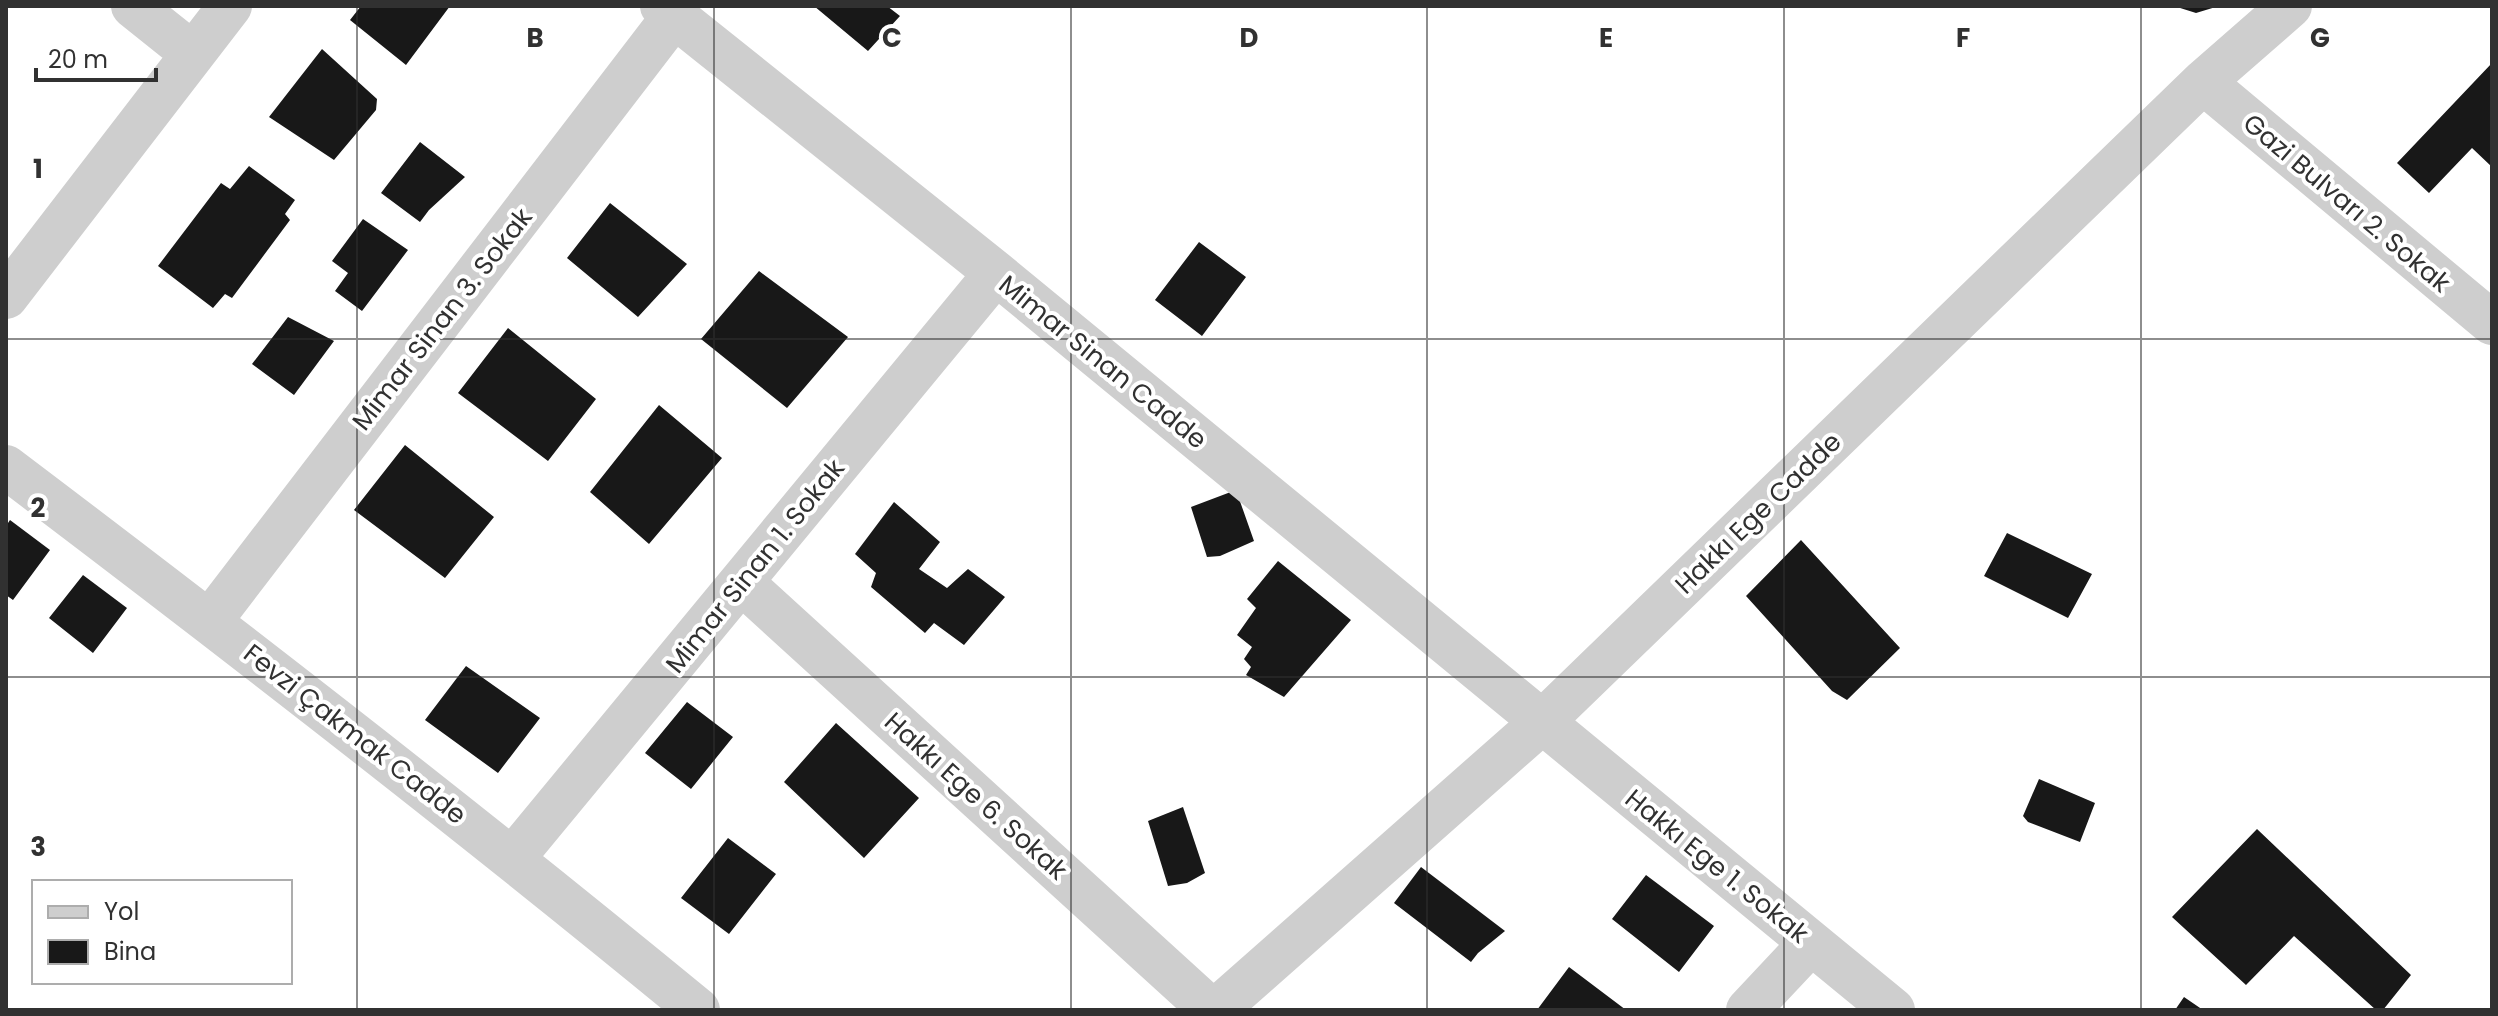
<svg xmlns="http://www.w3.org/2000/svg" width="2498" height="1016" font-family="Poppins,sans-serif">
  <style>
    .building { fill: #181818 }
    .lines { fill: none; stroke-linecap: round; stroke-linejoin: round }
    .street { stroke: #cecece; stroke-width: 44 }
    .grid { fill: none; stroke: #313131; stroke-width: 2; stroke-opacity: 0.55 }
    .labels { text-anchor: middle; stroke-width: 8; stroke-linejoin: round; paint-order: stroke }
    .street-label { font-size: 26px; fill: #313131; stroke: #fff }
    .grid-label { font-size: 26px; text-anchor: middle; font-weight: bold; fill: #313131; stroke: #fff; stroke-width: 8; stroke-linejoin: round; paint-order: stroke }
  </style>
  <rect width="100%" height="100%" fill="#fff"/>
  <path class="building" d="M361,6H450L406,65L350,20Z
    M814,6H887L900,16L868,51Z
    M2219,6L2196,13L2177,7V6Z
    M322,49L377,99L376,110L334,160L269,117Z
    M2492,63V167L2472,148L2429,193L2397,163Z
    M420,142L465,177L429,210L420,222L381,193Z
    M249,166L295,200L285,214L290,220L232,298L225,294L213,308L158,266L221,183L230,189Z
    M610,203L687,264L638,317L567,258Z
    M363,219L408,250L362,311L335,291L348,273L332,261Z
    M1199,242L1246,277L1202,336L1155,300Z
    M759,271L848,337L787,408L701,339Z
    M288,317L334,341L294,395L252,364Z
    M508,328L596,399L548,461L458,393Z
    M659,405L722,458L649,544L590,492Z
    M405,445L494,517L445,578L354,510Z
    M1236,490L1254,541L1220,556L1207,557L1191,507Z
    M894,502L940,542L919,569L947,588L968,569L1005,597L964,645L934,623L925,633L871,587L876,573L855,554Z
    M10,520L50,550L13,600L6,595V526Z
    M2007,533L2092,574L2068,618L1984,576Z
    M1801,540L1900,648L1847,700L1832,691L1746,596Z
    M1278,561L1351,620L1284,697L1246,675L1251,667L1244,659L1252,647L1237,635L1256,608L1247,599Z
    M83,575L127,608L93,653L49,618Z
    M466,666L540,718L498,773L425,720Z
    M687,702L733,737L691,789L645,753Z
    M836,723L919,798L864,858L784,782Z
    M2039,779L2095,803L2080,842L2028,822L2023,816Z
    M1183,807L1205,873L1187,883L1168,886L1148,821Z
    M2257,829L2411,975L2383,1010H2376L2294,936L2246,985L2172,917Z
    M728,838L776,874L729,934L681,898Z
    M1421,867L1505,931L1478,953L1471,962L1394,903Z
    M1646,875L1714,926L1679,972L1612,919Z
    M1569,967L1626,1010H1537Z
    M2184,997L2203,1010H2175Z"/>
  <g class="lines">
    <path class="street" d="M133,6L193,54
      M662,6L996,273L1893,1010
      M2203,82L2492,323
      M6,297L230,6
      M6,467C240,644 471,823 698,1010
      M741,582L1211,1010
      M210,621L674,16
      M513,858L996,273
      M1216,1010L1541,723L2203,82L2290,6
      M1748,1010L1811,943"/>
  </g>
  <path class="grid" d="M357,6V1010M714,6V1010M1071,6V1010M1427,6V1010M1784,6V1010M2141,6V1010M6,339H2492M6,677H2492"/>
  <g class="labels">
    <g class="street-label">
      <text transform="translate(2347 203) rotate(40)" y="9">Gazi Bulvarı 2. Sokak</text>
      <text transform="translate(442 319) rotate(-52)" y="9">Mimar Sinan 3. Sokak</text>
      <text transform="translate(1103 362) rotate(39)" y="9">Mimar Sinan Cadde</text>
      <text transform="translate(1758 513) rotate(-44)" y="9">Hakkı Ege Cadde</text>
      <text transform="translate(755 566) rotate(-51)" y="9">Mimar Sinan 1. Sokak</text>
      <text transform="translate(355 734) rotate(38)" y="9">Fevzi Çakmak Cadde</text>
      <text transform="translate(976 796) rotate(42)" y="9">Hakkı Ege 6. Sokak</text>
      <text transform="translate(1717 866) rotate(39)" y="9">Hakkı Ege 1. Sokak</text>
    </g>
  </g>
  <g class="grid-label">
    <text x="535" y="47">B</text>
    <text x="892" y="47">C</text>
    <text x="1249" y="47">D</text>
    <text x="1606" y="47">E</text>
    <text x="1963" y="47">F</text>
    <text x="2320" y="47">G</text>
    <text x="38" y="178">1</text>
    <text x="38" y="517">2</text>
    <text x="38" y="856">3</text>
  </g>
  <rect width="2498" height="1016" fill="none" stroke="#313131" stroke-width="16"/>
  <rect x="32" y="880" width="260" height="104" fill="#ffffff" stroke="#adadad" stroke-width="2"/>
  <rect x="48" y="906" width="40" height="12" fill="#cecece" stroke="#adadad" stroke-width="2"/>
  <text x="104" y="920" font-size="24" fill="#313131">Yol</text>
  <rect x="48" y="940" width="40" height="24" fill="#181818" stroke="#adadad" stroke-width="2"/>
  <text x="104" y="960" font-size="24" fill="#313131">Bina</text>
  <path d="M36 68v12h120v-12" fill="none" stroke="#313131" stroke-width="4"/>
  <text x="48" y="68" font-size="24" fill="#313131" stroke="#ffffff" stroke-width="6" paint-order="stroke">20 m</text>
</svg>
